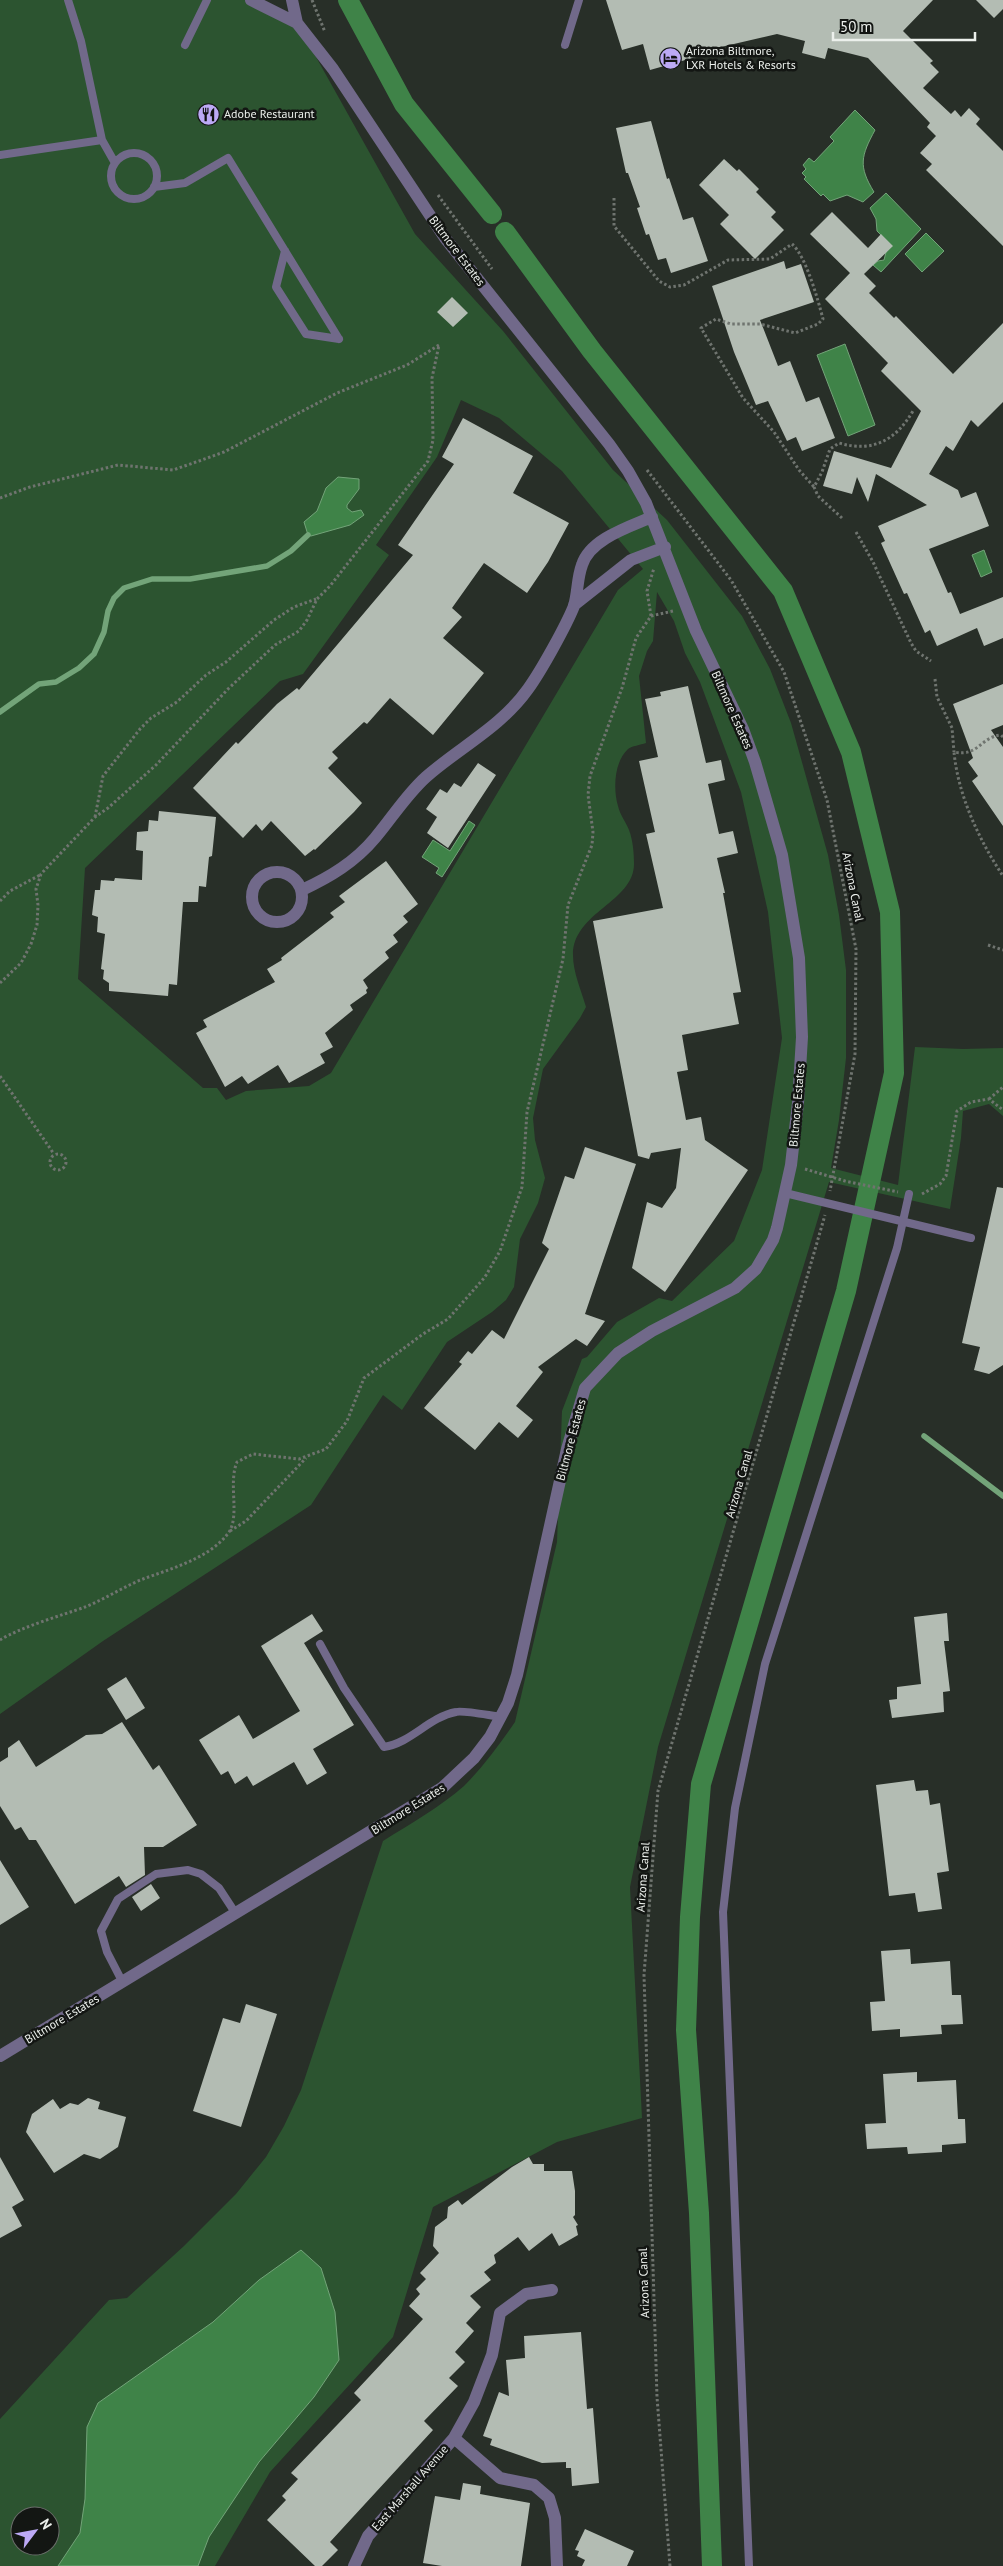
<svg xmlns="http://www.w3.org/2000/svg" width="1003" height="2566" font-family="'PT Sans',sans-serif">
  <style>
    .green { fill: #2c5430; fill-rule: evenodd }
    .water { fill: #3f8348; stroke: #73a479 }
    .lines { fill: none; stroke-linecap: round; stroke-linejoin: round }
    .stream { stroke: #73a479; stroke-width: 5.5 }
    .canal { stroke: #3f8348; stroke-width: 20 }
    .building { fill: #b3bcb3 }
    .path { stroke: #6f746f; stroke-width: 3; stroke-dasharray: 2.5 2.5; stroke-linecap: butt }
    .service { stroke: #71698a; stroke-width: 8 }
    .minor { stroke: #71698a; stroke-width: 12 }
    .labels { text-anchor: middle; stroke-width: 5; stroke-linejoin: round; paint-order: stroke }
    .poi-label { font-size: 12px; fill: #ecf0ec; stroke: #131613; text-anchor: start }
    .street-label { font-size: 12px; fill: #ecf0ec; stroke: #131613 }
  </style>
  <rect width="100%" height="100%" fill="#282f28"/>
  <path class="green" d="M0,0H249L297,23L415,234L503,331L613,470L667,520L742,616L770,669L791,723L828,855L839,915L846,970V1058L839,1120L831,1168L898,1185L915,1047L963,1049L1003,1048V1116L989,1104L963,1111L961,1138L950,1209L829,1182L658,1747L630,1887L642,2118L557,2142L433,2207L393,2337L270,2472L215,2566H0V2419L109,2300L127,2298L184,2246L236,2194L266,2157L284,2126L301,2090L383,1841C410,1824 440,1807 464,1786C483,1767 500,1744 515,1722L557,1542L562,1411L582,1359L587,1357L617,1322L659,1298L672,1301L734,1241L762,1170L782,1038L768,912L741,792L700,682L685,653L674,621L657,592L653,641L647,651L639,676L646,743C640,745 632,746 628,749C614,762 613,789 618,806C620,815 626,822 629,830C633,840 634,854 634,864C634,902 573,912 573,955C573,972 581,990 586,1007L580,1018L543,1069L533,1118L535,1140L545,1178L538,1203L520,1239L514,1287L506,1300L492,1312L447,1342L402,1410L383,1395L311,1505L103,1641L0,1714ZM461,400L499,418L562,471L643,569L618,590L331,1073L309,1086L246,1091L226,1100L217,1088H203L78,979L85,868L280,681L303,674L389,555L376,545L437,457ZM20,2516H50V2546H20Z"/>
  <path class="water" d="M855,110L875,130C861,156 858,166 874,192L863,202L847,195L830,201L823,194L821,196L804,179L806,177L802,173L806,169L803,165L809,158L814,162L834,141L830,137Z
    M886,193L921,229L881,272L873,265L878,261L884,260L886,252L892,246L877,231L876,219L870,208Z
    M926,233L944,251L922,272L905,254Z
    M845,344L875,425L848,436L817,355Z
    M338,477L359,479V489L347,505V508L352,512L361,510L364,515L350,525L311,536L308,535L304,522L317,511L326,488Z
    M984,550L992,572L981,577L972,555Z
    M469,821L475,825L442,877L436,873L439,868L422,857L433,840L450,851Z
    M301,2250L321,2268L335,2312L339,2360L314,2397L259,2462L209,2537L198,2566H58L80,2533L85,2499L87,2427L98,2403L213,2322L259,2280Z"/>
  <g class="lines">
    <path class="stream" d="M0,712L39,684L56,682L79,668L94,654L104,632L108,611L114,598L124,588L152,579H190L267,566L291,551L308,535
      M924,1436L1003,1496"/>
    <path class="canal" d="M348,0L404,104L492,214
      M505,232L592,351L783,591L851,752L890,912L894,1073L846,1291L701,1784L690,1917L686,2030L699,2213L712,2566"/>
  </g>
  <path class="building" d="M606,0H933L903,31L933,61L930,63L939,72L923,88L951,114L955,110L961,117L969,108L980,119L976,124L1003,151V246L926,170L932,164L920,153L936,136L927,127L930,123L868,58L828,48L825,59L802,53L805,41L777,34L695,53L696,57L650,70L643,44L622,50Z
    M976,0H1003V9L994,18Z
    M651,121L667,179L669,178L683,220L693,217L708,261L671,273L666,258L658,260L649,234L646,235L637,208L640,207L628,173H626L616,128Z
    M724,159L737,171L739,169L759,189L756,192L776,212L771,217L784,230L755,259L720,224L729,215L699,185Z
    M832,212L868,248L881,234L893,246L864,274L876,286L869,293L894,318L896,316L953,374L1003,323V402L978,427L971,420L953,451L946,446L929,474L958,490L961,498L976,492L989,526L929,549L948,593L951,592L960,614L1003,597V638L984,646L977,628L937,646L930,630L925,633L907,593L904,594L881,543L885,541L878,526L927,505L876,474L868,502L857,477L852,494L823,486L834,451L891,468L921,411L881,371L888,363L825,299L850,273L810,234Z
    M784,261L786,269L801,264L814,302L760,320L778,366L790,361L806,402L819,397L835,438L802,451L796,437L787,441L768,401L756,405L734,352L712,286Z
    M452,297L468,313L453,327L437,312Z
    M463,418L533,456L513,493L569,523L548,562L527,593L484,563L452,608L462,617L443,638L484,673L433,735L390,698L367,724L364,722L332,752L338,758L328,768L362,803L354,812L315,850L314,849L305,856L271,821L262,831L256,824L243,838L193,788L236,742L238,744L277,704L297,688L299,690L413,555L398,545L454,464L442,457Z
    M1003,684V725L991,730L1003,747V826L972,781L978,776L968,762L973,758L953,704Z
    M688,686L706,763L721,760L725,780L708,784L719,834L733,831L738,853L717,858L725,893H723L741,992L733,993L739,1024L682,1035L688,1070L677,1072L686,1120L701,1117L705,1140L748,1170L665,1292L632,1268L647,1202L662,1208L676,1188L681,1148L651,1153L649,1159L638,1156L593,921L663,908L646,834L655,832L639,761L658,757L645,699L661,696L660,692Z
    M478,763L496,775L448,848L427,833L437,817L426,809L440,789L447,793L454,783L461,787Z
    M159,811L216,817L212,856L209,857L206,887L199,886L198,902H183L177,985L169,984L168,996L109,991V983L103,979L104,970L101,969L105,934L97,932L98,917L92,915L95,890H100L101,880L114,881L115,878L142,880L143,851L136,850L137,832L148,831L149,820L158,821Z
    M386,861L418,904L403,916L408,922L393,935L398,942L385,952L389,958L363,980L368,988L366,990L367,993L350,1005L353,1010L325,1033L333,1047L320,1054L325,1063L289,1083L278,1065L248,1084L242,1076L225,1087L196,1033L207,1027L203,1020L275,982L267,969L282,960L281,958L334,917L330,913L345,902L339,896Z
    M585,1147L636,1164L585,1314L605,1321L587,1346L576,1339L538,1367L543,1372L516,1406L533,1420L518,1438L499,1422L475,1450L424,1408L462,1364L459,1362L468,1351L472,1354L492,1330L504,1339L549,1249L542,1243L565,1176L574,1179Z
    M997,1187L1003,1188V1365L989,1374L974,1370L980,1347L962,1343Z
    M947,1613L949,1641H944L950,1691L943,1692L944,1712L892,1718L889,1700L897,1699V1687L921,1684L914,1617Z
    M312,1614L323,1631L304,1643L354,1725L313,1749L327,1773L307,1785L294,1762L253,1786L247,1776L235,1784L228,1771L221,1775L199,1740L239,1715L253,1739L300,1711L261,1646Z
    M126,1677L145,1708L126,1720L107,1689Z
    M122,1722L153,1770L159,1765L197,1825L163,1847H144L145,1875L126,1887L119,1876L75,1904L36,1840H29L21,1827L15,1830L0,1806V1762L8,1757V1748L19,1740L36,1767L86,1735L102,1734Z
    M914,1780L916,1791L928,1790L930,1805L940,1803L949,1871L937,1873L942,1909L918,1912L915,1893L889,1896L876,1785Z
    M0,1860L29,1907L0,1925Z
    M151,1884L160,1898L141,1911L132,1897Z
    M910,1949L911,1964L950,1961L952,1995H961L963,2024L941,2025L942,2034L900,2037V2029L872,2031L870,2002L885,2001L881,1951Z
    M246,2004L277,2014L241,2127L193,2111L223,2018L240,2023Z
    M917,2072V2082L956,2080L958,2119H965L966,2143L942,2145V2152L908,2154L907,2147L867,2149L865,2124L886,2123L883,2074Z
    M88,2098L100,2102L98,2109L126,2117L118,2147L100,2159L84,2154L54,2173L26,2132L32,2114L53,2099L60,2109L70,2103L78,2105Z
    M0,2157L24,2200L12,2207L22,2226L0,2238Z
    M529,2157L533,2164H544V2171H572L575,2191V2215L573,2217L578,2225L576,2226L578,2235L559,2246L552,2233L529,2251L518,2237L494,2255L496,2263L484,2272L491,2280L470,2296L481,2307L466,2323L474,2331L455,2352L465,2362L449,2378L458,2386L424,2421L433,2430L330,2542L338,2550L322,2566H315L267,2520L286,2500L282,2496L298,2479L291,2473L361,2400L354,2393L423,2319L409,2306L420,2294L416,2289L426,2279L420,2273L439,2253L433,2246L435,2227L447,2218L448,2207L458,2200L462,2205L512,2167Z
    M581,2332L587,2409L593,2408L599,2483L572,2486L571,2468H566V2462L542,2463L490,2445L492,2439L483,2436L499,2392L509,2396L506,2360L525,2358L524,2336Z
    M463,2483L481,2486L480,2494L530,2503L521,2566H442L423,2563L435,2496L460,2500Z
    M585,2529L634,2551L627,2566H582L585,2560L577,2556L579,2551L575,2550Z"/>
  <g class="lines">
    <path class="path" d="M312,0L325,32
      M438,195L492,269
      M614,198V226L659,281L670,287L684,285L728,260L770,259L792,244C806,256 818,300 823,319L818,324L795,333L760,324H731L716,319L701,328L743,398L774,432L799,470L814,487
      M647,470L731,580L784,672L827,800L856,949L855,1054L830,1191
      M0,498L30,487L118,465L173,470L199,461L224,452L337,393L407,365L439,345
      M842,518L818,496L814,487L822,472L830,449L839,443C873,453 896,440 913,411
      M856,532L873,562L911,643L916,651L931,661
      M651,616L647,591L654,568
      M935,679L937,697L952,728L954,752
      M1003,737L1001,735C980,737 979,757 954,752C958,795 979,840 1003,876
      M95,817L103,776L140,729L151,718L177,702L206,675L226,662L274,620L294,607L316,599
      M0,901L10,891L40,875
      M988,945L1003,950
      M0,983L21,963L31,944L37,925L38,905L36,889L41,874L95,817L108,808L156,765L228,689L275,645L299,631L307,620L317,599L330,586L428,461L433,440L432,378L439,345
      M0,1076L54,1154
      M989,1099L1003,1087
      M50 1162a8 8 0 1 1 16 0a8 8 0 1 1-16 0Z
      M805,1169L845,1181L898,1192
      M922,1194L940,1184L946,1176L957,1111L971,1102L989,1099L1003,1110
      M230,1531L246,1521L306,1458
      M0,1640C21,1627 60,1616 85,1607C105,1599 123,1587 143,1579C170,1569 211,1558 229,1532C240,1515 228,1483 237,1462L253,1454L299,1459L326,1449L347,1421L364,1378L423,1334L448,1319L485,1277L500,1251L522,1187L527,1112L563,959L568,905L592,845L593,832L588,795L590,776L622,688L636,638L651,616L673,611
      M670,2566L657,2397L644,1975L658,1791L825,1215"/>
    <path class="service" d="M68,0L81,41L102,140L115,163
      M185,45L207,0
      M565,45L579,0
      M111 176a23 23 0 1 1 46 0a23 23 0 1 1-46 0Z
      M0,155L102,140
      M154,187L185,183L228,158L339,339
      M285,251L276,287L306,334L339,339
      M785,1193L971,1238
      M320,1644L344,1688L384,1747C411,1743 429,1717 456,1712C463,1710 492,1716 502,1717
      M123,1983L107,1952L101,1931L118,1899L156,1874L188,1870L201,1874L219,1888L236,1914
      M749,2566L723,1912L735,1808L765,1664L897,1248L909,1194"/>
    <path class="minor" d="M292,0L297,23
      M574,605L631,560L665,547
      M252 897a25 25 0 1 1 50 0a25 25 0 1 1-50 0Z
      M302,890C330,877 355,862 375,838C392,818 406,795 426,777C460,747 501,727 528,689C541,671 566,626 574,606C578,593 577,578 582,565C590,539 629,527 652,517
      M0,2056L442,1788L474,1758L490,1737L508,1703L517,1675L567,1449L585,1388L618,1353L652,1331L735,1288L756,1269L773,1240L777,1228L791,1165L798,1103L802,1037L799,958L782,855L755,762L743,729L696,631L646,503L628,471L609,444L445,238L333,69L297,23L251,0
      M454,2438L500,2478L534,2485L549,2498L555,2518L557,2566
      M354,2566L368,2536L454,2438L474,2402L492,2355L500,2313L526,2294L552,2290"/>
  </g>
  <defs>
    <symbol id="hotel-disc" viewBox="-11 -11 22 22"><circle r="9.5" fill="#bca9f5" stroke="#131613"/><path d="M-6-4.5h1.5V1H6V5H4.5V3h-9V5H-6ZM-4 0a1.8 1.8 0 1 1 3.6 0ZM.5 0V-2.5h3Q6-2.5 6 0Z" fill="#111"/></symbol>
    <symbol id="restaurant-disc" viewBox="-11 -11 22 22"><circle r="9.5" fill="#bca9f5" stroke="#131613"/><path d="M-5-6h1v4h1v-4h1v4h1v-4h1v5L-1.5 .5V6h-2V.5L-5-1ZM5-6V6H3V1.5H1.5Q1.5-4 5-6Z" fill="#111"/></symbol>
  </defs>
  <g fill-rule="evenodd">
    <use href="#hotel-disc" x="658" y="46" width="25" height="25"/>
    <use href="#restaurant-disc" x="196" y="102" width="25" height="25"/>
  </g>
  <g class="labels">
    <g class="poi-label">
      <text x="686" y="55">Arizona Biltmore,<tspan x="686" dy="14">LXR Hotels &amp; Resorts</tspan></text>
      <text x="224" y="118">Adobe Restaurant</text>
    </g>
    <g class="street-label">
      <text transform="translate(457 251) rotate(53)" y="4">Biltmore Estates</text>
      <text transform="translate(732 710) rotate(66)" y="4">Biltmore Estates</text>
      <text transform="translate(853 887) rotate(79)" y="4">Arizona Canal</text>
      <text transform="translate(797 1105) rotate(-85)" y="4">Biltmore Estates</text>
      <text transform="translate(571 1440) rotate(-75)" y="4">Biltmore Estates</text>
      <text transform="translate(739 1484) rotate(-74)" y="4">Arizona Canal</text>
      <text transform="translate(408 1809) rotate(-32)" y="4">Biltmore Estates</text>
      <text transform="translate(643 1877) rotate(-86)" y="4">Arizona Canal</text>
      <text transform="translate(62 2019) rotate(-31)" y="4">Biltmore Estates</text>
      <text transform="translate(644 2283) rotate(-92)" y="4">Arizona Canal</text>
      <text transform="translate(410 2488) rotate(-49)" y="4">East Marshall Avenue</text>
    </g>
  </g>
  <g transform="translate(35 2531) rotate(58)"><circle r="24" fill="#131613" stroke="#6a6d6a"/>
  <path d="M0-4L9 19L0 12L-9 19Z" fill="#bca9f5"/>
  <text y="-8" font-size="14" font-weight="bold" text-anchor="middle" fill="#ecf0ec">N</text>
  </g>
  <path d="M833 32v8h142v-8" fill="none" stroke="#ecf0ec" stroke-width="2.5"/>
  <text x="840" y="32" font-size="15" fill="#ecf0ec" stroke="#131613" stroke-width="4" paint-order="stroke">50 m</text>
</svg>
